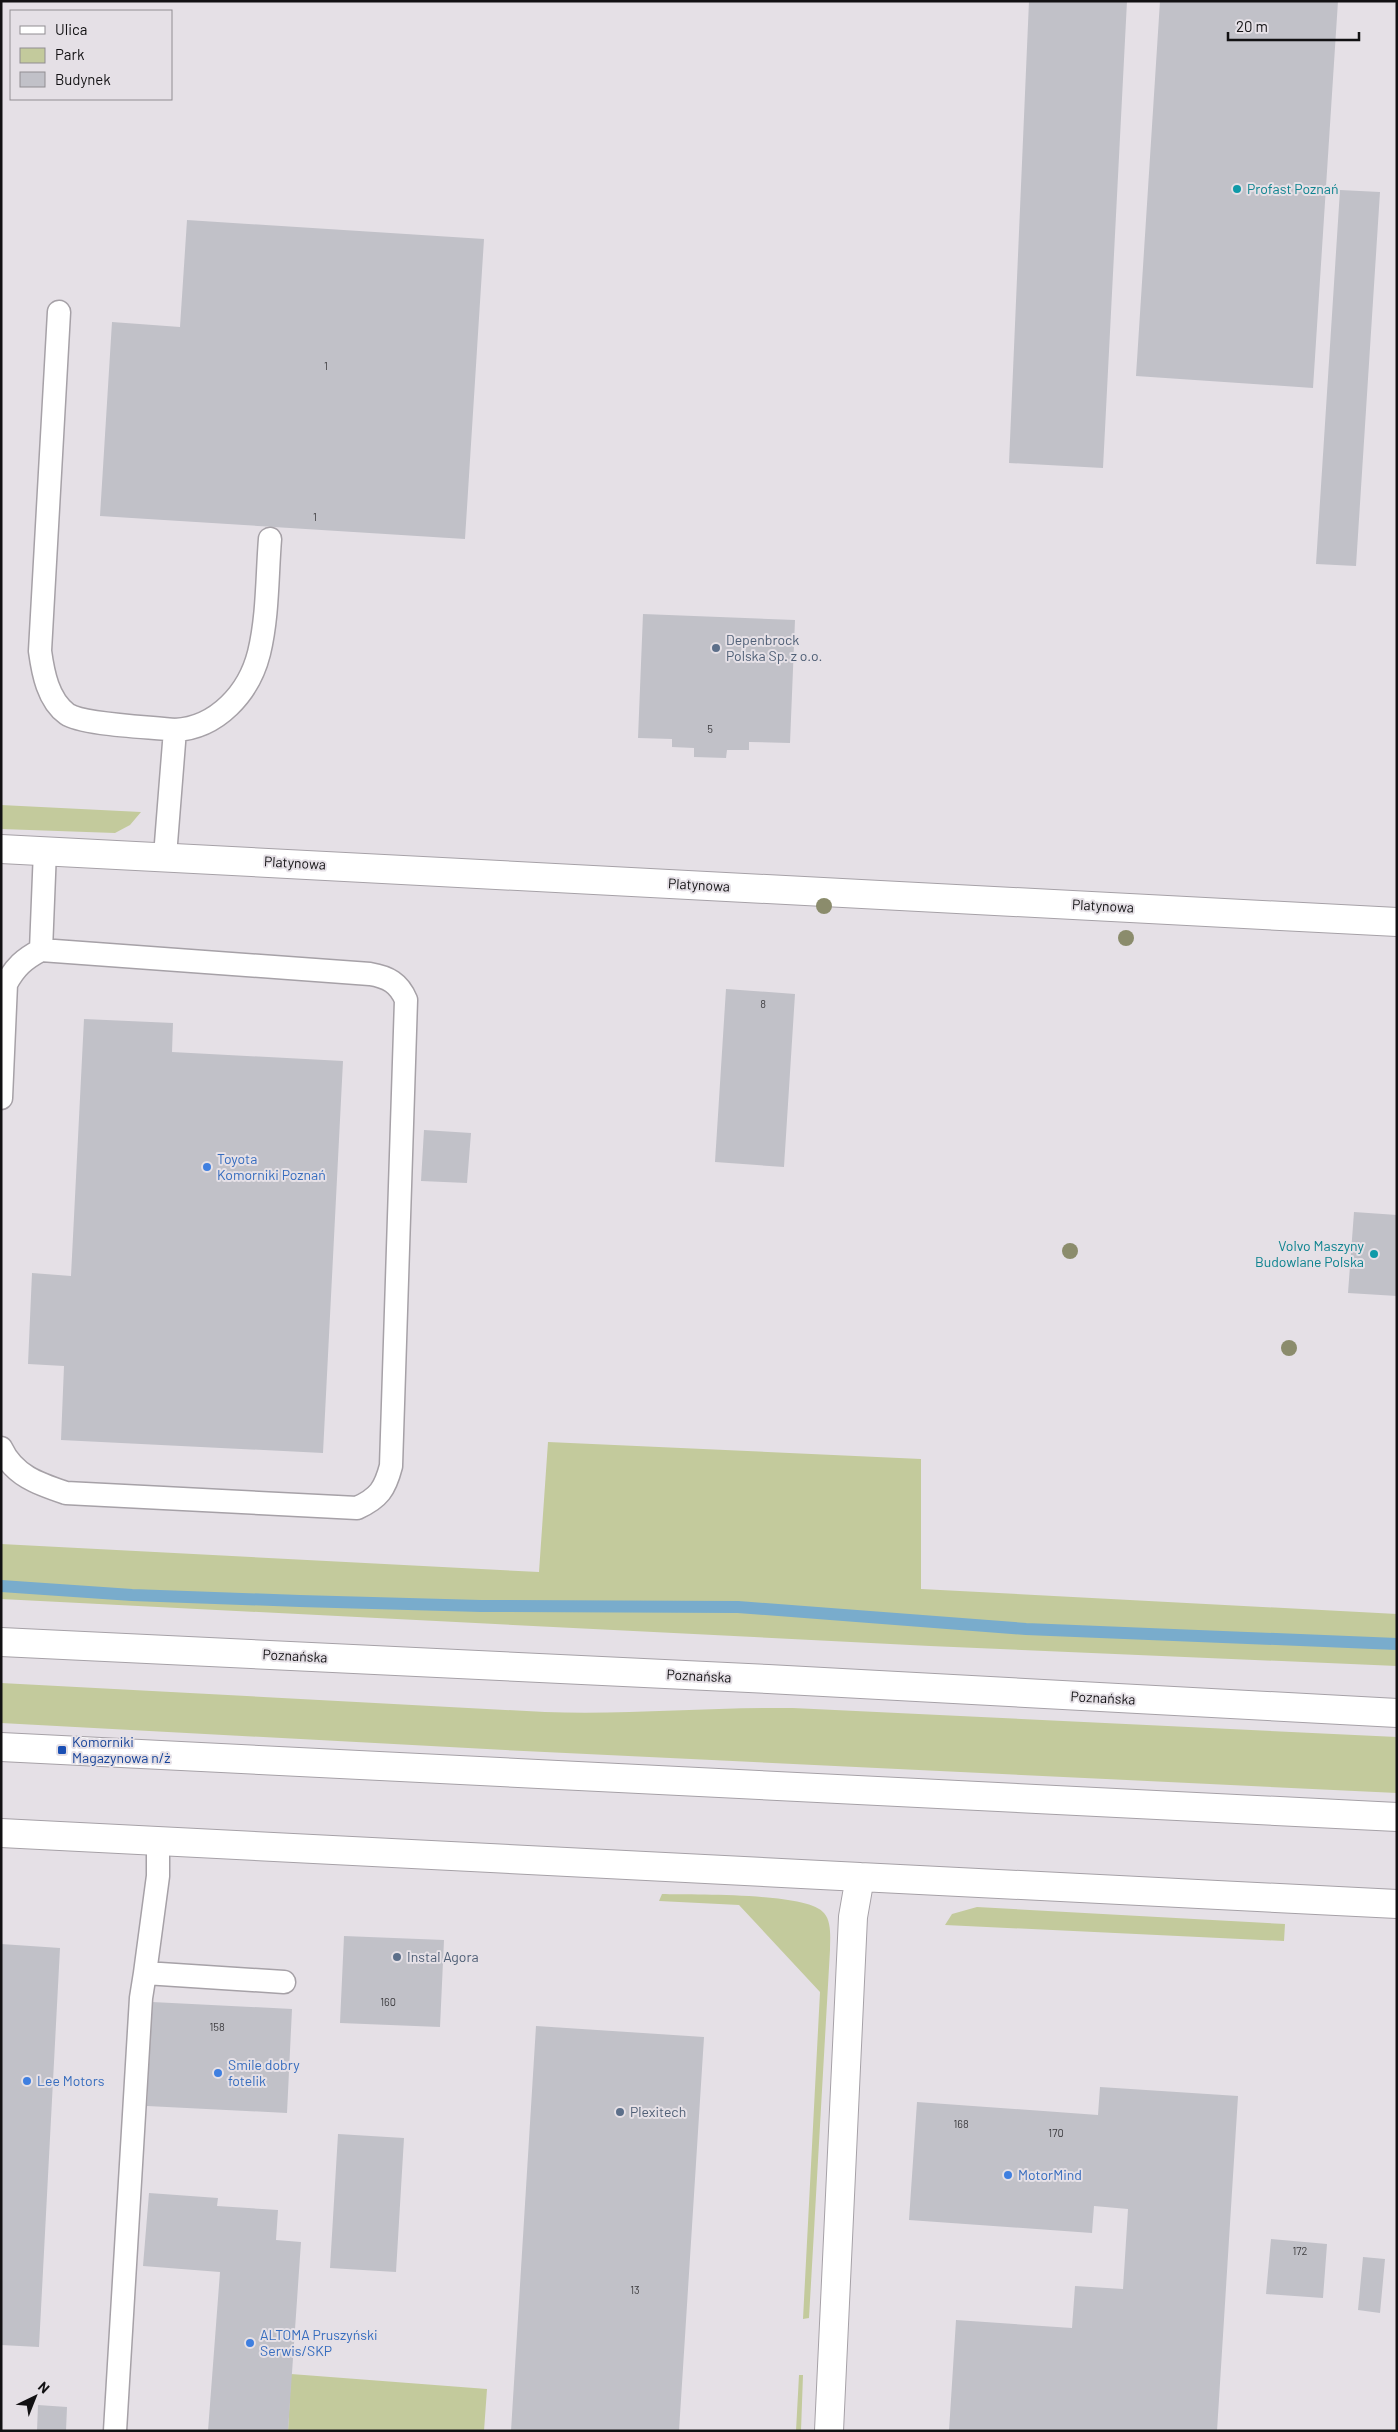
<svg xmlns="http://www.w3.org/2000/svg" width="1398" height="2432" font-family="Barlow,sans-serif">
  <style>
    .green { fill: #c3ca9c }
    .lines { fill: none; stroke-linecap: round; stroke-linejoin: round }
    .stream { stroke: #79accc; stroke-width: 12 }
    .building { fill: #c1c1c8 }
    .lane-casing { stroke: #a6a1a7; stroke-width: 25 }
    .street-casing { stroke: #a6a1a7; stroke-width: 30 }
    .secondary-casing { stroke: #a6a1a7; stroke-width: 30 }
    .lane { stroke: #fff; stroke-width: 22 }
    .street { stroke: #fff; stroke-width: 28 }
    .secondary { stroke: #fff; stroke-width: 28 }
    .tree { fill: #8b8c6c }
    .culture-dot { fill: #0f9aa8; stroke: #e5e0e6; stroke-width: 2 }
    .service-dot { fill: #5c6f8a; stroke: #e5e0e6; stroke-width: 2 }
    .shop-dot { fill: #3f7fe0; stroke: #e5e0e6; stroke-width: 2 }
    .transit-dot { fill: #1a4fb4; stroke: #e5e0e6; stroke-width: 2 }
    .labels { text-anchor: middle; stroke-width: 4; stroke-linejoin: round; paint-order: stroke }
    .number-label { font-size: 11px; fill: #3e3d40 }
    .culture-label { font-size: 14px; fill: #0d838f; stroke: #e5e0e6; text-anchor: start }
    .service-label { font-size: 14px; fill: #4e5e75; stroke: #e5e0e6; text-anchor: start }
    .street-label { font-size: 14px; fill: #121113; stroke: #e5e0e6 }
    .shop-label { font-size: 14px; fill: #366cbe; stroke: #e5e0e6; text-anchor: start }
    .transit-label { font-size: 14px; fill: #164399; stroke: #e5e0e6; text-anchor: start }
  </style>
  <rect width="100%" height="100%" fill="#e5e0e6"/>
  <path class="green" d="M1,805L141,812L130,825L115,833L1,829Z
    M548,1442L921,1459V1589L1397,1614V1666L930,1646L1,1599V1544L539,1572Z
    M1,1683L545,1712C628,1715 710,1707 793,1708L1397,1737V1793L524,1751L1,1723Z
    M662,1894C691,1895 808,1892 824,1913C832,1922 830,1939 830,1950L809,2318L803,2319L820,1992L739,1905L659,1901Z
    M977,1907L1285,1924L1284,1941L945,1925L952,1914Z
    M291,2374L487,2389L484,2431H288Z
    M799,2375H803L801,2431H796Z"/>
  <g class="lines">
    <path class="stream" d="M1,1586L132,1595L300,1601L481,1606L738,1607L1026,1629L1397,1644"/>
  </g>
  <path class="building" d="M1029,1H1127L1103,468L1009,463Z
    M1160,1H1338L1313,388L1136,376Z
    M1340,190L1380,192L1356,566L1316,564Z
    M187,220L484,239L465,539L100,516L112,322L180,327Z
    M643,614L795,620L790,743L749,742V750H727L726,758L694,757V748L672,747V739L638,738Z
    M726,989L795,994L784,1167L715,1162Z
    M84,1019L173,1023L172,1052L343,1061L323,1453L61,1440L64,1366L28,1364L32,1273L71,1276Z
    M424,1130L471,1133L467,1183L421,1181Z
    M1354,1212L1397,1215V1296L1348,1293Z
    M344,1936L444,1940L440,2027L340,2023Z
    M1,1944L60,1948L39,2347L1,2345Z
    M152,2002L292,2009L287,2113L147,2106Z
    M536,2026L704,2037L679,2431H511Z
    M1100,2087L1238,2096L1217,2431H949L956,2320L1072,2328L1075,2286L1123,2289L1128,2209L1094,2206L1092,2233L909,2220L917,2102L1098,2115Z
    M338,2134L404,2138L396,2272L330,2268Z
    M149,2193L218,2198L217,2206L278,2210L276,2240L301,2242L288,2431H208L220,2272L143,2266Z
    M1271,2239L1327,2244L1323,2298L1266,2294Z
    M1363,2257L1385,2259L1380,2313L1358,2310Z
    M38,2405L67,2407L66,2431H37Z"/>
  <g class="lines">
    <defs>
      <path id="lane" d="M59,312L40,651C43,673 48,700 67,714C83,725 153,727 175,730L165,856
        M175,730C217,728 249,693 259,653C268,616 267,576 270,539
        M1,1098L6,984C15,967 24,959 41,950L45,850
        M1,1448C14,1476 39,1484 66,1493L357,1508C379,1498 385,1489 391,1466L406,1000C399,983 388,977 370,974L41,950
        M158,1841V1876L145,1973L284,1982
        M115,2431L141,1998L145,1973"/>
      <path id="street" d="M1,849L1397,922
        M1,1833L860,1877
        M829,2431L853,1917L860,1877L1397,1904"/>
      <path id="secondary" d="M1,1642L768,1679L1397,1713
        M1,1747L1397,1817"/>
    </defs>
    <use href="#lane" class="lane-casing"/>
    <use href="#street" class="street-casing"/>
    <use href="#secondary" class="secondary-casing"/>
    <use href="#lane" class="lane"/>
    <use href="#street" class="street"/>
    <use href="#secondary" class="secondary"/>
  </g>
  <g class="tree">
    <circle cx="824" cy="906" r="8"/>
    <circle cx="1126" cy="938" r="8"/>
    <circle cx="1070" cy="1251" r="8"/>
    <circle cx="1289" cy="1348" r="8"/>
  </g>
  <g class="culture-dot">
    <circle cx="1237" cy="189" r="5"/>
    <circle cx="1374" cy="1254" r="5"/>
  </g>
  <g class="service-dot">
    <circle cx="716" cy="648" r="5"/>
    <circle cx="397" cy="1957" r="5"/>
    <circle cx="620" cy="2112" r="5"/>
  </g>
  <g class="shop-dot">
    <circle cx="207" cy="1167" r="5"/>
    <circle cx="218" cy="2073" r="5"/>
    <circle cx="27" cy="2081" r="5"/>
    <circle cx="1008" cy="2175" r="5"/>
    <circle cx="250" cy="2343" r="5"/>
  </g>
  <rect class="transit-dot" x="57" y="1745" width="10" height="10" rx="2.5"/>
  <g class="labels">
    <g class="number-label">
      <text x="326" y="370">1</text>
      <text x="315" y="521">1</text>
      <text x="710" y="733">5</text>
      <text x="763" y="1008">8</text>
      <text x="388" y="2006">160</text>
      <text x="217" y="2031">158</text>
      <text x="961" y="2128">168</text>
      <text x="1056" y="2137">170</text>
      <text x="1300" y="2255">172</text>
      <text x="635" y="2294">13</text>
    </g>
    <g class="culture-label">
      <text x="1247" y="194">Profast Poznań</text>
      <text x="1364" y="1251" text-anchor="end">Volvo Maszyny<tspan x="1364" dy="16">Budowlane Polska</tspan></text>
    </g>
    <g class="service-label">
      <text x="726" y="645">Depenbrock<tspan x="726" dy="16">Polska Sp. z o.o.</tspan></text>
      <text x="407" y="1962">Instal Agora</text>
      <text x="630" y="2117">Plexitech</text>
    </g>
    <g class="street-label">
      <text transform="translate(295 863) rotate(3)" y="5">Platynowa</text>
      <text transform="translate(699 885) rotate(3)" y="5">Platynowa</text>
      <text transform="translate(1103 906) rotate(3)" y="5">Platynowa</text>
      <text transform="translate(295 1656) rotate(3)" y="5">Poznańska</text>
      <text transform="translate(699 1676) rotate(3)" y="5">Poznańska</text>
      <text transform="translate(1103 1698) rotate(3)" y="5">Poznańska</text>
    </g>
    <g class="shop-label">
      <text x="217" y="1164">Toyota<tspan x="217" dy="16">Komorniki Poznań</tspan></text>
      <text x="228" y="2070">Smile dobry<tspan x="228" dy="16">fotelik</tspan></text>
      <text x="37" y="2086">Lee Motors</text>
      <text x="1018" y="2180">MotorMind</text>
      <text x="260" y="2340">ALTOMA Pruszyński<tspan x="260" dy="16">Serwis/SKP</tspan></text>
    </g>
    <g class="transit-label">
      <text x="72" y="1747">Komorniki<tspan x="72" dy="16">Magazynowa n/ż</tspan></text>
    </g>
  </g>
  <rect width="1398" height="2432" fill="none" stroke="#121113" stroke-width="5"/>
  <rect x="10" y="10" width="162" height="90" fill="#e5e0e6" stroke="#918d92"/>
  <rect x="20" y="26" width="25" height="8" fill="#ffffff" stroke="#918d92"/>
  <text x="55" y="35" font-size="15" fill="#121113">Ulica</text>
  <rect x="20" y="48" width="25" height="15" fill="#c3ca9c" stroke="#918d92"/>
  <text x="55" y="60" font-size="15" fill="#121113">Park</text>
  <rect x="20" y="72" width="25" height="15" fill="#c1c1c8" stroke="#918d92"/>
  <text x="55" y="85" font-size="15" fill="#121113">Budynek</text>
  <g transform="translate(35 2397) rotate(43)" stroke="#e5e0e6" stroke-width="4" paint-order="stroke">
  <path d="M0-4L9 19L0 12L-9 19Z" fill="#121113"/>
  <text y="-8" font-size="14" font-weight="bold" text-anchor="middle" fill="#121113">N</text>
  </g>
  <path d="M1228 32v8h131v-8" fill="none" stroke="#121113" stroke-width="2.5"/>
  <text x="1236" y="32" font-size="15" fill="#121113" stroke="#e5e0e6" stroke-width="4" paint-order="stroke">20 m</text>
</svg>
